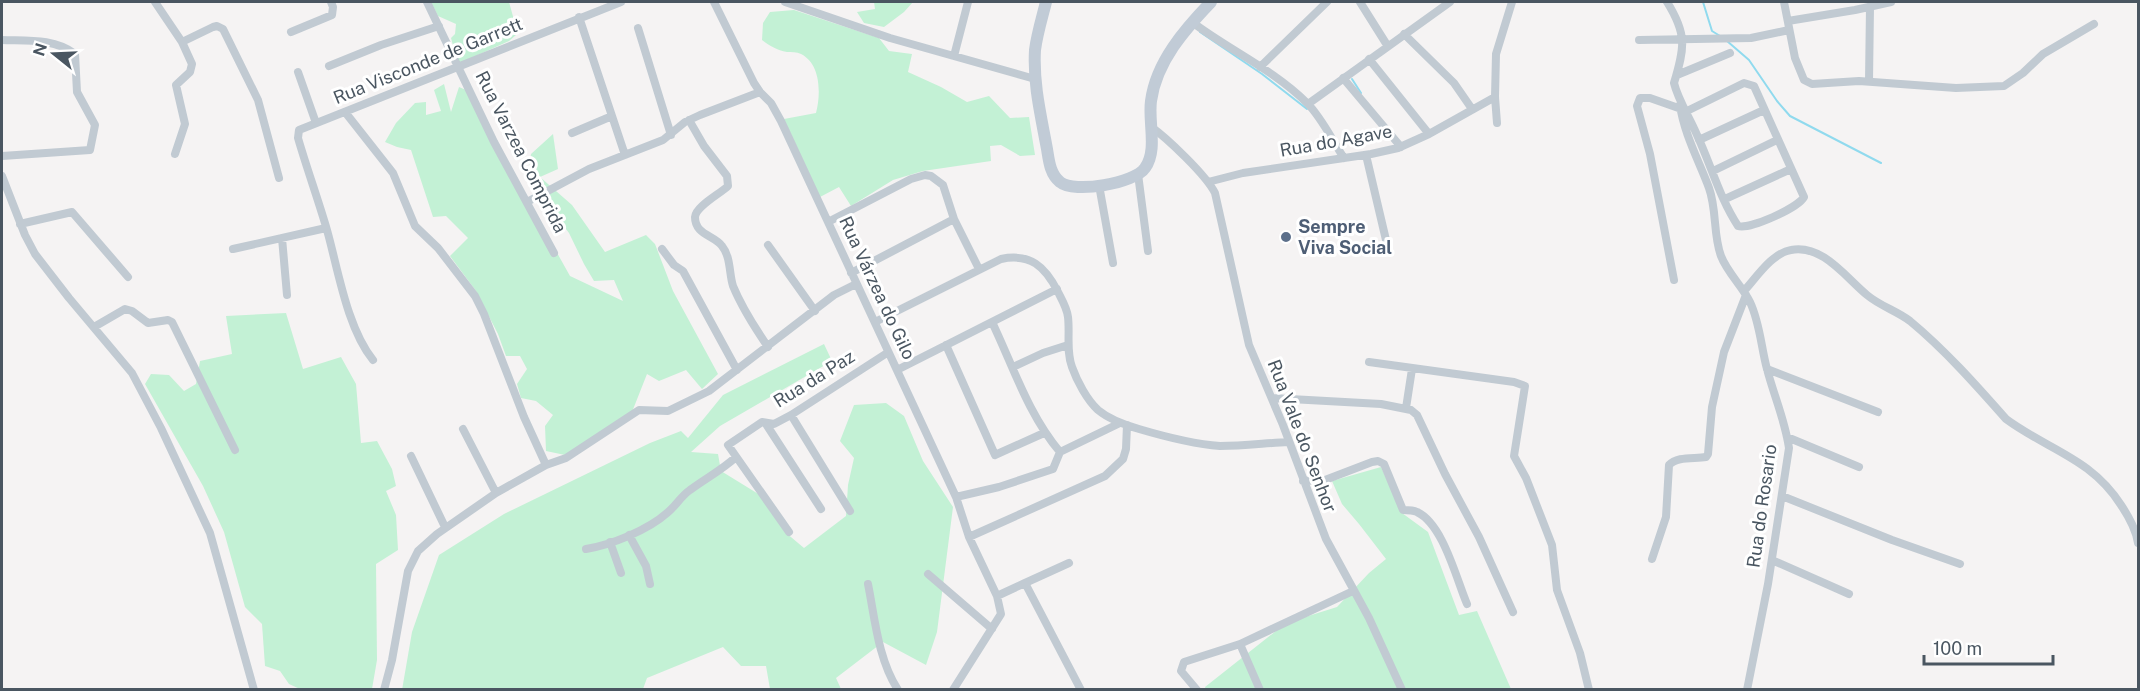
<svg xmlns="http://www.w3.org/2000/svg" width="2140" height="691" font-family="'Public Sans',sans-serif">
  <style>
    .green { fill: #c3f1d5 }
    .lines { fill: none; stroke-linecap: round; stroke-linejoin: round }
    .stream { stroke: #90daee; stroke-width: 2 }
    .street { stroke: #c1cad2; stroke-width: 8 }
    .secondary { stroke: #c1cbd6; stroke-width: 12 }
    .service-dot { fill: #5c6f8a; stroke: #fff; stroke-width: 2 }
    .labels { text-anchor: middle; stroke-width: 6; stroke-linejoin: round; paint-order: stroke }
    .street-label { font-size: 18px; fill: #4a5661; stroke: #fff }
    .service-label { font-size: 18px; font-weight: bold; fill: #4e5e75; stroke: #fff; text-anchor: start }
  </style>
  <rect width="100%" height="100%" fill="#f5f3f3"/>
  <path class="green" d="M431,2H509L514,20L504,24L516,35L509,41L458,64L451,38L455,34L456,24L438,16Z
    M874,2H913L904,12L884,27L864,23L857,12L875,9Z
    M794,10L879,38L889,51L912,54L908,72L941,87L967,102L989,96L1010,118L1029,117L1035,155L1020,156L1001,145L990,146L991,161L923,171L893,180L851,206L839,187L820,197L784,119L816,113C821,94 821,64 801,54C797,52 791,52 787,52C777,50 770,46 762,40L763,23L770,12Z
    M444,84L451,112L459,87L466,90L570,276L623,301L614,280L594,281L584,264L569,233L528,179L531,154L553,134L558,169L540,177L572,205L605,252L646,235L655,244L673,291L718,374L702,389L686,370L659,381L647,374L632,412L565,455L546,451L545,426L553,415L536,401L521,398L517,384L527,369L520,356H506L498,334L476,291L450,256L468,238L446,216L433,217L411,150L397,147L385,142L396,123L415,103L426,102V115L441,111L434,90Z
    M286,313L303,369L341,357L356,384L361,443L377,441L392,469L396,486L386,491L396,515L398,550L376,564L377,660L372,689H300L289,684L280,671L265,666L262,624L245,607L224,532L203,486L145,384L151,374L169,375L184,391L196,384L200,361L232,354L226,316Z
    M824,344L832,361L720,426L691,452L718,454L721,471L760,495L785,532L804,548L846,516L848,485L854,458L840,441L854,405L886,403L904,416L923,461L953,507L937,632L926,665L883,642L836,678L841,689H770L766,666H741L723,647L647,678L643,689L402,690L412,632L439,555L504,514L650,443L681,431L688,438L723,395Z
    M1381,467L1402,513L1428,532L1459,615L1477,611L1511,689L1206,690L1205,687L1286,623L1337,607L1369,573L1386,559L1359,524L1342,504L1332,481Z"/>
  <g class="lines">
    <path class="stream" d="M1703,2L1712,31L1720,36
      M1200,32L1262,74L1307,109
      M1727,41L1749,60L1777,101L1790,116L1881,163
      M1352,79L1361,93"/>
    <path class="street" d="M155,2L182,42L192,64L190,72L176,85L185,124L175,154
      M427,2L494,142L554,253
      M714,2L754,83L760,92L771,103L781,121L956,497L969,537L997,596L1001,614L953,690
      M785,2L890,38L1035,79
      M1360,2L1387,45
      M1667,2C1687,34 1685,47 1674,83C1678,100 1690,118 1697,135C1711,165 1720,199 1738,226C1749,230 1798,208 1804,197L1754,86L1744,83L1687,111L1650,98H1640L1637,106L1650,154L1674,280
      M1784,2L1795,58L1804,80L1812,84L1859,81L1956,88L2004,86L2023,73L2043,54L2094,24
      M579,17L625,155
      M1788,21L1855,10L1891,2
      M1192,22C1229,50 1274,70 1307,103C1322,118 1332,140 1344,158
      M638,28L671,135
      M291,32L332,15L333,7L331,2
      M1404,34L1454,83L1472,109
      M2,40C26,41 54,38 75,54L77,92L95,125L90,150L2,156
      M1639,40L1751,38L1789,30
      M182,42L213,27L217,26L223,29L258,100L279,178
      M954,56L968,2
      M1369,59L1429,134
      M329,66L381,45L439,26
      M1260,67L1327,2
      M298,72L316,123
      M1677,75L1730,53
      M1343,78L1401,147
      M1869,81L1870,7
      M1308,104L1450,2
      M1680,105C1684,134 1699,161 1709,188C1717,210 1713,235 1721,256C1727,272 1742,286 1750,302C1760,323 1761,347 1767,369C1774,396 1785,420 1789,448L1768,584L1747,690
      M345,112L393,173L415,226L438,248L475,296L484,314L524,417L546,465
      M689,120L704,146L727,176L728,186C720,194 696,206 695,217C695,235 714,235 722,246C731,257 729,274 733,286C742,308 755,328 768,347
      M1497,123L1495,97L1496,54L1512,2
      M1150,126C1167,138 1206,175 1215,193L1249,345L1283,425L1326,539L1369,618L1402,690
      M572,133L612,116
      M1699,140L1764,110
      M1366,155L1386,240
      M1713,171L1777,140
      M1138,174L1148,251
      M2,176L25,235L35,254L69,298L132,373L161,428L210,533L254,690
      M1208,182L1243,173L1371,154L1398,148L1429,134L1495,97
      M1099,185L1113,263
      M1725,199L1791,169
      M527,202L589,169L663,140L685,122L700,115L760,92
      M828,222L911,179L925,175L931,176L943,185L954,219L979,269
      M20,224L72,212L128,277
      M282,238L287,295
      M768,245L815,311
      M233,249L326,228
      M662,249L674,265L683,271L737,370
      M851,273L954,219
      M1744,291C1756,278 1772,253 1791,250C1823,244 1846,278 1867,295C1880,306 1897,311 1910,321C1945,350 1976,385 2006,419C2048,450 2091,458 2121,505C2129,517 2136,529 2138,543
      M875,322L1001,259C1030,253 1045,266 1058,292C1062,300 1067,308 1068,317C1070,334 1066,351 1072,367C1077,381 1087,400 1098,410C1110,420 1125,425 1139,429C1166,437 1192,444 1220,446C1243,446 1266,443 1288,442
      M992,322C1013,366 1028,414 1060,452
      M94,327L125,309L132,311L148,323L168,320L172,322L235,450
      M946,345L995,455L1044,433
      M373,360C347,328 338,269 327,230C318,199 307,169 298,138L299,130L621,2
      M1369,362L1514,382L1525,386L1514,456L1526,478L1552,545L1557,590L1580,653L1589,690
      M1013,367L1043,353L1068,345
      M1767,369L1878,412
      M897,370L1057,289
      M1272,398L1381,404L1411,410L1417,415L1445,474L1479,537L1513,612
      M1406,408L1412,369
      M791,415L850,511
      M766,424L821,509
      M463,429L496,493
      M1787,437L1859,467
      M411,456L445,527
      M1303,481L1325,480L1372,462L1378,461L1384,464L1403,510C1407,510 1413,510 1417,512C1443,524 1456,578 1467,604
      M1782,496L1892,540L1960,564
      M956,497L999,487L1053,469L1060,452L1120,423
      M789,532L728,445L762,422L774,424L791,415L887,353
      M629,535L646,566L650,584
      M969,537L1105,476L1123,459L1126,449L1127,425
      M610,542L621,573
      M586,549C611,545 648,530 667,513C676,506 681,496 690,490C706,478 722,470 736,457
      M1652,559L1666,517L1669,465C1677,456 1694,459 1706,457L1708,454L1712,407L1724,352L1746,295
      M1772,560L1849,594
      M928,574L992,629
      M1025,583L1069,563
      M868,584C875,619 878,659 898,690
      M997,596L1025,583L1081,690
      M1240,644L1260,690
      M384,690L392,660L408,571L418,551L437,534L496,493L546,465L566,458L639,410L668,411L709,391L834,295L856,284
      M1197,690L1181,671L1184,662L1240,644L1353,591"/>
    <path class="secondary" d="M1046,2C1042,18 1037,34 1035,50C1033,84 1041,116 1047,149C1049,161 1050,174 1060,182C1074,194 1135,183 1145,168C1158,150 1148,122 1151,101C1156,62 1185,29 1211,2"/>
  </g>
  <circle class="service-dot" cx="1286" cy="237" r="6"/>
  <g class="labels">
    <g class="street-label">
      <text transform="translate(428 61) rotate(-22)" y="6">Rua Visconde de Garrett</text>
      <text transform="translate(1336 141) rotate(-10)" y="6">Rua do Agave</text>
      <text transform="translate(521 152) rotate(63)" y="6">Rua Varzea Comprida</text>
      <text transform="translate(877 288) rotate(65)" y="6">Rua Várzea do Gilo</text>
      <text transform="translate(814 379) rotate(-32)" y="6">Rua da Paz</text>
      <text transform="translate(1302 436) rotate(69)" y="6">Rua Vale do Senhor</text>
      <text transform="translate(1762 506) rotate(-82)" y="6">Rua do Rosario</text>
    </g>
    <g class="service-label">
      <text x="1298" y="233">Sempre<tspan x="1298" dy="21">Viva Social</tspan></text>
    </g>
  </g>
  <rect width="2140" height="691" fill="none" stroke="#4a5661" stroke-width="6"/>
  <g transform="translate(54 54) rotate(288)" stroke="#ffffff" stroke-width="4.5" paint-order="stroke">
  <path d="M0-4.5L10 22L0 15L-10 22Z" fill="#4a5661"/>
  <text y="-9" font-size="16" font-weight="bold" text-anchor="middle" fill="#4a5661">N</text>
  </g>
  <path d="M1924 655v9h129v-9" fill="none" stroke="#4a5661" stroke-width="3"/>
  <text x="1933" y="655" font-size="18" fill="#4a5661" stroke="#ffffff" stroke-width="4.5" paint-order="stroke">100 m</text>
</svg>
